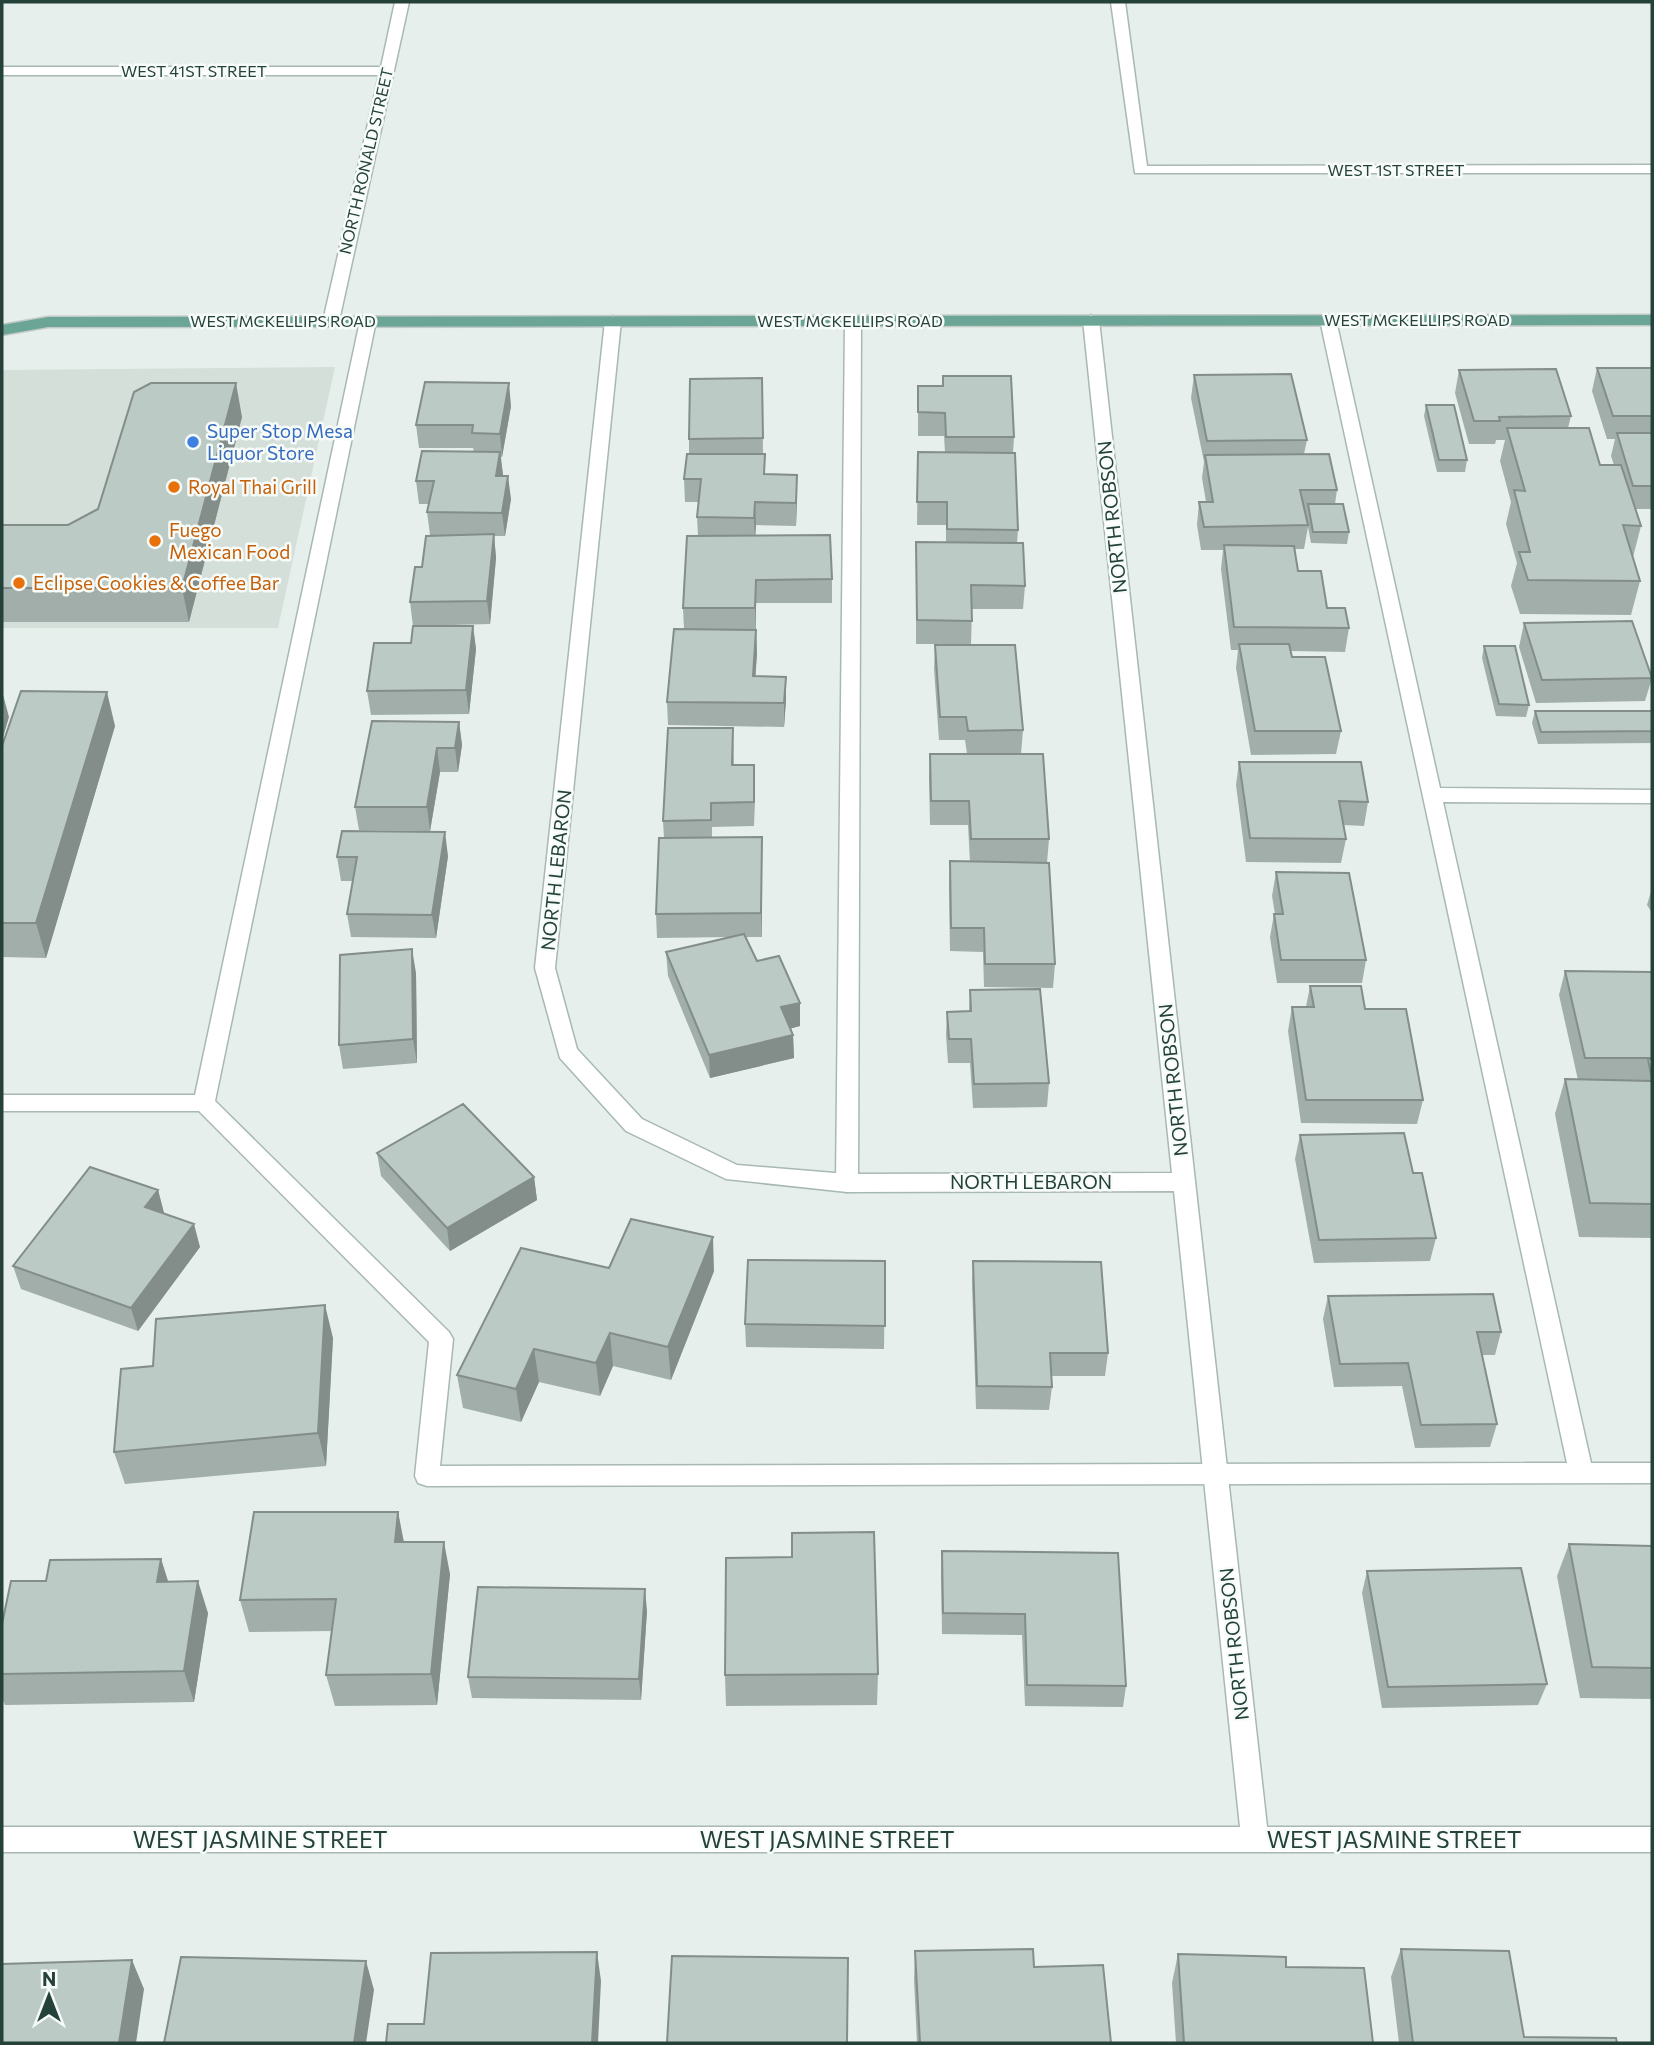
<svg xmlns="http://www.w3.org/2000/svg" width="1654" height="2045" font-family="Commissioner,sans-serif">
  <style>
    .built { fill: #d4dfda }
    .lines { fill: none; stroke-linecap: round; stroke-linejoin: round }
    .lane-casing { stroke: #a8b8b2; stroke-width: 3 }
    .street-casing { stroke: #a8b8b2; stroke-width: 3 }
    .primary-casing { stroke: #c2cac8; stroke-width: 3 }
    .lane { fill: #fff; fill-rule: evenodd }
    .street { fill: #fff; fill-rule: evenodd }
    .primary { fill: #6aa596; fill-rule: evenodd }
    .wall { fill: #a1aea9 }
    .shaded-wall { fill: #838d89 }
    .building { fill: #bbcac4; stroke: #838d89; stroke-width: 2 }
    .shop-dot { fill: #3f7fe0; stroke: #f7fbf9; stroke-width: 2.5 }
    .food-dot { fill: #e8710a; stroke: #f7fbf9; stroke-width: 2.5 }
    .labels { text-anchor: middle; stroke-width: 5; stroke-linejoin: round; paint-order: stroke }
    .far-street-label { font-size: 16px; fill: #24423a; stroke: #f7fbf9 }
    .shop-label { font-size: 19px; fill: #366cbe; stroke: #f7fbf9; text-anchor: start }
    .food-label { font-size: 19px; fill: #c56008; stroke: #f7fbf9; text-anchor: start }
    .street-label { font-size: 19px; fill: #24423a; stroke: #f7fbf9 }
    .near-street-label { font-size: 23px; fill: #24423a; stroke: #f7fbf9 }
  </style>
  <rect width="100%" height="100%" fill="#e6efeb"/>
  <path class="built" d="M335,367L278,628H2V370Z"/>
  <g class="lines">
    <defs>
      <path id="lane" d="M395,2H409L339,321L331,326L323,321L379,75H2V67H381Z
        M1111,2H1125L1147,166L1652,165V173H1135Z
        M1328,315L1336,320L1440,788L1652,790V803L1443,802L1591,1463H1652V1483L427,1486L418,1483L415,1476L429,1342L199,1111H2V1095H195L360,321L368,316L376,321L215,1101L449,1332L453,1339L440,1466L1567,1463L1320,320Z
        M853,316L861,321L858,1183L855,1189L847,1192L839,1189L836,1183L845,321Z"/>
      <path id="street" d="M1091,315L1099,320L1267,1827H1652V1852H2V1827H1240L1174,1191L847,1192L726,1179L626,1131L560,1058L535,968L605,321L613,316L621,321L555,968L577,1049L642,1119L737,1165L847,1174L1172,1173L1083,320Z"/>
      <path id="primary" d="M1652,315V325L48,327L2,335V325L48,317Z"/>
    </defs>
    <use href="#lane" class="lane-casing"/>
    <use href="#street" class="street-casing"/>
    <use href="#primary" class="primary-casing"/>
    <use href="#lane" class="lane"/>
    <use href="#street" class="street"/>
    <use href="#primary" class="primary"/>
  </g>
  <path class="wall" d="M1597,368H1652V509H1635L1641,526L1633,557L1640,581L1631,615L1520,614L1511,586L1517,563L1506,524L1511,502L1500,461L1505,440H1496L1495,444H1469L1455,393L1459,370L1571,416L1568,428L1600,465H1614L1611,456L1615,439H1607L1592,391Z
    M1194,375L1307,440L1304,454L1337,490L1335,504L1349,532L1347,544L1311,543L1308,527L1304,549H1295L1298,571L1327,608L1349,628L1345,652L1290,651L1292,657L1341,731L1336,754L1251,755L1236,668L1238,650H1231L1221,569L1223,550H1201L1197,525L1199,502H1206L1202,478L1204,462L1191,398Z
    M762,378L763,454L765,474L797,498L796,526L756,525L755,535L832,579V603H756V630L757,653L755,676L786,677V700L784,727L668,725L667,702L684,629L683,608L698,536L697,517L699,502H685L684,479L689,454V439Z
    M918,386L1014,437L1013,453L1018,530L1017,543L1025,586L1023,609H972L971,644H916V542L946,543V525H917L918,452H945L944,436H918Z
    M1426,405L1467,460L1465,472H1437L1424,416Z
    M511,406L502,457H501L503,476L511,499L505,536H494L496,558L490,624L413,626L410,602L422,567L430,535L427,512L429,504H419L416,481L474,452L473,448H419L416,425Z
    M242,417L189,622H2V525H68L98,509Z
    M1524,623L1652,678L1645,701L1536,703L1519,647Z
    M473,626L476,649L469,714L371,715L367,691L411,643Z
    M935,645L1023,730L1021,754L1049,839L1047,863L1055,964L1053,988L984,987L983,952L950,951L949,885L950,861L970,862L968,825H930L929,777L930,754H967L965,740H939L934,669Z
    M1484,646L1529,705L1526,717L1496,716L1482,658Z
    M1535,711H1652V743L1538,744L1532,723Z
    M459,722L462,745L458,772H440L430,831L359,830L355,807Z
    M115,726L46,958L2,957V746Z
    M733,728L734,765H754V826L712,827V838L762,861V937H745L757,961L800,1003V1026L791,1028L793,1035L794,1058L710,1078L668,976L666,952L731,937L657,938L656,914L664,838L663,821Z
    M1239,762L1368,802L1364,826L1344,825L1346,839L1341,863L1246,862L1236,785Z
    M448,856L436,938L351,937L347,914L353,881H341L337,857Z
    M1276,872L1366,960L1362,983H1277L1270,937L1274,914H1275L1272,896Z
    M1652,888V913L1647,905Z
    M1565,971L1652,972V1238L1579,1237L1555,1114L1565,1079L1578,1080L1559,995Z
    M416,973L417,1063L343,1069L339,1045Z
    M1310,986L1423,1100L1417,1124L1301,1123L1288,1031L1292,1007H1306Z
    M970,990L1049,1083L1047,1107L973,1108L970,1063H948L946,1035L947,1012L969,1011Z
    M1300,1135L1413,1173L1436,1238L1430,1261L1314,1263L1295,1159Z
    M377,1153L534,1177L537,1200L450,1251L381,1176Z
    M158,1190L164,1213L200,1247L138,1331L21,1289L13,1266Z
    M885,1261L884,1349L746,1347L745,1324Z
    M973,1261L1108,1353L1105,1376H1051L1052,1387L1049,1410L976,1409L972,1284Z
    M609,1268L714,1271L671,1380L613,1366L600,1396L539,1382L521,1422L463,1408L457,1375Z
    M1328,1296L1501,1332L1495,1355H1482L1497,1424L1490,1447L1415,1448L1402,1386L1334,1387L1323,1319Z
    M333,1338L326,1466L125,1484L114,1452L153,1366Z
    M398,1512L404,1542L450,1574L437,1705L335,1706L326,1675L332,1631L249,1632L240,1600Z
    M1569,1544L1652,1546V1699L1580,1698L1557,1576Z
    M942,1551L1126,1686L1123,1707L1025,1706L1022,1635L942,1634L941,1573Z
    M161,1559L168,1581L208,1613L194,1702L5,1705L2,1698V1624L46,1581Z
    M1367,1571L1547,1684L1538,1705L1382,1708L1362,1593Z
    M647,1611L641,1700L472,1698L468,1677Z
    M878,1674L877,1705L726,1706L725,1675Z
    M1401,1949L1524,2037L1617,2043H1399L1391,1977Z
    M915,1951L1034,1967L1111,2043H917L914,1980Z
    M1178,1954L1286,1967L1373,2043H1176L1172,1983Z"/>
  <path class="shaded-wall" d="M236,383L242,417L189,622L182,588Z
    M509,383L511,406L502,457L500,434Z
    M500,452L503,475L496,476Z
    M797,475V498L796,526V503Z
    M508,476L511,499L505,536L502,513Z
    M755,502L756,525L755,541L754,518Z
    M494,534L496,558L490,624L487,601Z
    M756,580V631L755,608Z
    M473,626L476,649L469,714L466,690Z
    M756,630L757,653L754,700L753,676Z
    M786,677V700L784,727V703Z
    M2,691L9,717L2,741Z
    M107,692L115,726L46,958L36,923Z
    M459,722L462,745L458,772L455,748Z
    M437,748L440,772L430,831L427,807Z
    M754,765L755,789L754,826Z
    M445,832L448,856L436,938L432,915Z
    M762,837V937L761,913Z
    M412,949L416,973L417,1063L413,1039Z
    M800,1003V1026L782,1031L781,1007Z
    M793,1035L794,1058L710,1078L709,1055Z
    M534,1177L537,1200L450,1251L447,1228Z
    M158,1190L164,1213L145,1207Z
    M194,1224L200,1247L138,1331L131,1308Z
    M713,1237L714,1271L671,1380L668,1347Z
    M325,1305L333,1338L326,1466L318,1433Z
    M610,1333L613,1366L600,1396L596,1363Z
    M534,1349L539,1382L521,1422L516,1389Z
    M398,1512L404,1544L395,1542Z
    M444,1542L450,1574L437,1705L431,1674Z
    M161,1559L171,1591L157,1582Z
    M198,1581L208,1613L194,1702L184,1671Z
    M645,1589L647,1611L641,1700L639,1679Z
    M597,1952L601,1981L598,2043H592Z
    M132,1960L144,1989L136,2043H119Z
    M366,1961L374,1990L366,2043H354Z"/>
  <path class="building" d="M1597,368H1652V416H1613Z
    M1556,369L1571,416L1499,417L1500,421H1474L1459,370Z
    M1291,374L1307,440L1207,441L1194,375Z
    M943,376H1011L1014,437H946L945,413L918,412V386H943Z
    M762,378L763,438L689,439L690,379Z
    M425,382L509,383L500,434L472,433L473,425H416Z
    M151,383H236L182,588H2V525H68L98,509L134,392Z
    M1426,405H1454L1467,460H1439Z
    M1507,428H1589L1600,465H1621L1641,526L1623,525L1640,581L1528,580L1519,552H1530L1514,490L1525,491Z
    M1617,433H1652V486H1633Z
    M422,451L500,452L496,476H508L502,513L427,512L434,481H416Z
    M918,452L1015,453L1018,530L947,529V502H917Z
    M687,454H765L764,474L797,475L796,503L755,502L754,518L697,517L701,479H684Z
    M1329,454L1337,490H1300L1308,525L1204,527L1199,502H1213L1205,455Z
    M1308,504H1343L1349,532H1313Z
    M494,534L487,601L410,602L415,567H422L426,536Z
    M830,535L832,579L756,580L755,608H683L687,536Z
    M916,542L1023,543L1025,586L971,585L972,621L917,620Z
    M1224,545L1294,546L1298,571H1321L1327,608H1345L1349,628L1234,627Z
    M1632,621L1652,678L1542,680L1524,623Z
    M413,626H473L466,690L367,691L374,643H411Z
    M674,629L756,630L753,676L786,677L784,703L667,702Z
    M1239,644H1289L1292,657H1325L1341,731H1255Z
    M935,645H1015L1023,730L968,731L966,717H940Z
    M1484,646H1515L1529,705L1499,704Z
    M21,691L107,692L36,923H2V746Z
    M1535,711H1652V731L1541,732Z
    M372,721L459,722L455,748H437L427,807H355Z
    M668,728H733L732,765H754V802L711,803V820L663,821Z
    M930,754H1043L1049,839H971L969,801H931Z
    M1239,762H1361L1368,802L1339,801L1346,839L1250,838Z
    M342,831L445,832L432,915L347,914L357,857H337Z
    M762,837L761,913L656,914L659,838Z
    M950,861L1049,863L1055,964H985L984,928H951Z
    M1276,872L1349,873L1366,960H1281L1274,914H1283Z
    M744,934L757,961L779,956L800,1003L781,1007L793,1035L709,1055L666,952Z
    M412,949L413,1039L339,1045L340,955Z
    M1565,971L1652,972V1058H1585Z
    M1310,986H1361L1365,1009H1406L1423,1100H1306L1292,1007H1314Z
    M1040,989L1049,1083L974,1084L971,1039H949L947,1012L971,1011L970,990Z
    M1648,1059H1652V1079Z
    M1565,1079L1652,1081V1204L1590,1203Z
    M463,1104L534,1177L447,1228L377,1153Z
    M1404,1133L1413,1173H1422L1436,1238L1319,1240L1300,1135Z
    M90,1167L158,1190L145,1207L194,1224L131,1308L13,1266Z
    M631,1219L713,1237L668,1347L610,1333L596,1363L534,1349L516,1389L457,1375L521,1248L609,1268Z
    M748,1260L885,1261V1326L745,1324Z
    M973,1261L1101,1262L1108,1353H1050L1052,1387L977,1386Z
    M1493,1294L1501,1332H1477L1497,1424L1421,1425L1408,1363L1340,1364L1328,1296Z
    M325,1305L318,1433L114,1452L121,1369L153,1366L156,1319Z
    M254,1512H398L395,1542H444L431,1674L326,1675L336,1599L240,1600Z
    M874,1532L878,1674L725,1675L726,1558L792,1557V1533Z
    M1569,1544L1652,1546V1668L1592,1667Z
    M942,1551L1118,1553L1126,1686L1027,1685L1025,1614L943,1613Z
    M161,1559L157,1582L198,1581L184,1671L2,1674V1624L11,1581H46L50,1560Z
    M1521,1568L1547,1684L1388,1687L1367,1571Z
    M478,1587L645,1589L639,1679L468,1677Z
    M1033,1949L1034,1967L1103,1965L1111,2043H920L915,1951Z
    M1401,1949L1509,1951L1524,2037L1616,2038L1617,2043H1413Z
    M597,1952L592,2043H386L388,2024H424L431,1953Z
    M1178,1954L1286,1957V1967L1364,1968L1373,2043H1184Z
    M672,1956L848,1958L847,2043H667Z
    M181,1957L366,1961L354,2043H164Z
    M132,1960L119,2043H2V1964Z"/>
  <circle class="shop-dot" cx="193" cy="442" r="7"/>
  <g class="food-dot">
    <circle cx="174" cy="487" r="7"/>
    <circle cx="155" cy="541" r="7"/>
    <circle cx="19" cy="583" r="7"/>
  </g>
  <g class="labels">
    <g class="far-street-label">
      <text x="194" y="77">WEST 41ST STREET</text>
      <text transform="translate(366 161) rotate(-77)" y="6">NORTH RONALD STREET</text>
      <text x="1396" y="176">WEST 1ST STREET</text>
      <text x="1417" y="326">WEST MCKELLIPS ROAD</text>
      <text x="283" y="327">WEST MCKELLIPS ROAD</text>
      <text x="850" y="327">WEST MCKELLIPS ROAD</text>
    </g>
    <g class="shop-label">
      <text x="207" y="438">Super Stop Mesa<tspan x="207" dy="22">Liquor Store</tspan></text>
    </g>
    <g class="food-label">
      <text x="188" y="494">Royal Thai Grill</text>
      <text x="169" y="537">Fuego<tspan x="169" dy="22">Mexican Food</tspan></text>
      <text x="33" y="590">Eclipse Cookies &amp; Coffee Bar</text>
    </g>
    <g class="street-label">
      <text transform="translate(1112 517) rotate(-96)" y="7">NORTH ROBSON</text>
      <text transform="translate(556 870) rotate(-84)" y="7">NORTH LEBARON</text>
      <text transform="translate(1173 1080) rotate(-96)" y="7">NORTH ROBSON</text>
      <text x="1031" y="1189">NORTH LEBARON</text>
      <text transform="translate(1234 1644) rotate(-96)" y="7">NORTH ROBSON</text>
    </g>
    <g class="near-street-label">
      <text x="260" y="1848">WEST JASMINE STREET</text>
      <text x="827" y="1848">WEST JASMINE STREET</text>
      <text x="1394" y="1848">WEST JASMINE STREET</text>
    </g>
  </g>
  <rect width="1654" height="2045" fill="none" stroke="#24423a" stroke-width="7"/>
  <g transform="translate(49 1996)" stroke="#f7fbf9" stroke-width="5" paint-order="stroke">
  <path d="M0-5L12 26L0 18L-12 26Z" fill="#24423a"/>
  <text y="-10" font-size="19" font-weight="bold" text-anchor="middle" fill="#24423a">N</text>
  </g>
</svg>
